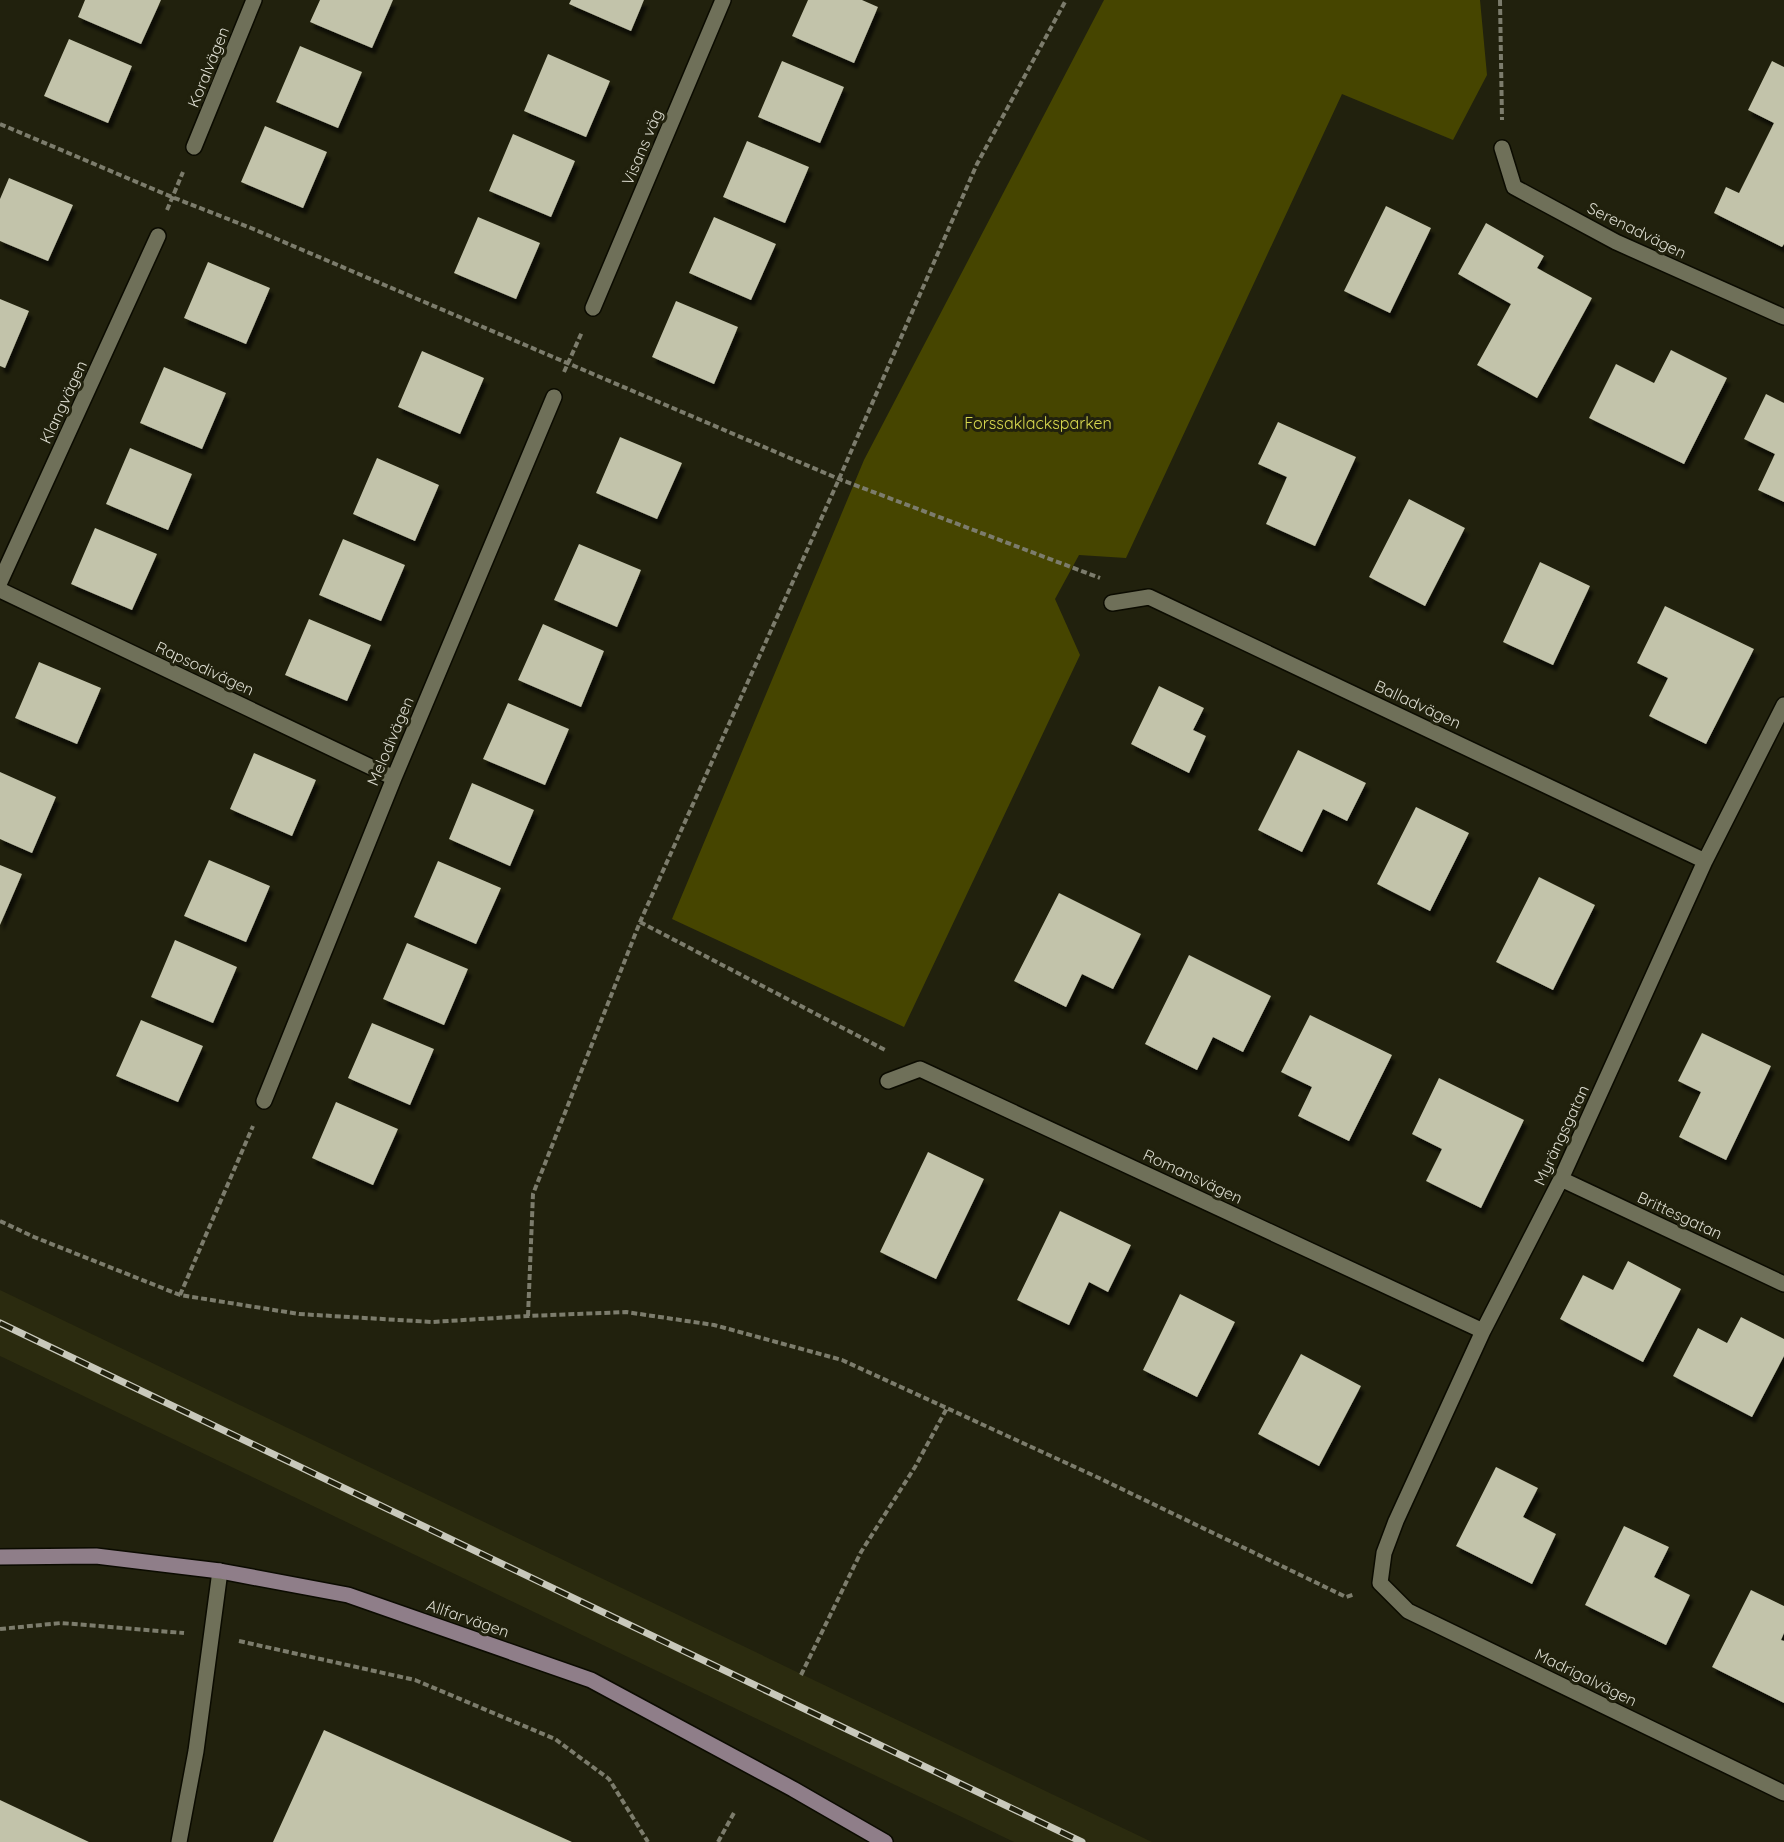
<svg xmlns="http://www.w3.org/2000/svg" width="1784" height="1842" font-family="Quicksand,sans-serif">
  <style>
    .built { fill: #2b2b0f }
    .green { fill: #464500 }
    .building { fill: #c2c3aa; filter: url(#shadow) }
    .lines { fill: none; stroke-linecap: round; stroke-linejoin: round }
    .street-casing { stroke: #0b0b00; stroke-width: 18 }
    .secondary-casing { stroke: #0b0b00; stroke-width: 18 }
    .path { stroke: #7c7c6c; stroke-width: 4; stroke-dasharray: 6 3; stroke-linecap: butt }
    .street { stroke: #6f7059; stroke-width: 15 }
    .secondary { stroke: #8f7e89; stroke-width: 15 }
    .rail-casing { stroke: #c8c8bb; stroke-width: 7 }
    .rail { stroke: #21210d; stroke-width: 4.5; stroke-dasharray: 14; stroke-linecap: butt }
    .labels { text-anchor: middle; stroke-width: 6; stroke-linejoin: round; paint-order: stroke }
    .street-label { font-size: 16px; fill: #dcdcd0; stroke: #21210d }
    .park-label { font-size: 16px; fill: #d8d84f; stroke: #21210d }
  </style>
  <defs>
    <filter id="shadow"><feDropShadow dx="3.5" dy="6" stdDeviation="1.5" flood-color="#0009"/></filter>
  </defs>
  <rect width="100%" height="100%" fill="#21210d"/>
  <path class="built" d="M0,1290L1152,1842H1014L0,1356Z"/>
  <path class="green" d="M1104,0H1480L1487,75L1453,140L1342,94L1126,558L1079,555L1055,599L1080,655L904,1027L672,919L864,460Z"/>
  <path class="building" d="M85,0H161L141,44L78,17Z
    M320,0H393L372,48L310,22Z
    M571,0H644L631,31L569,4Z
    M808,0H862L878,7L854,63L792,36Z
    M69,39L132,66L108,123L44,96Z
    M300,46L362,72L338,128L276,102Z
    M548,54L610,81L586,137L524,111Z
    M782,61L844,87L820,143L758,117Z
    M1772,61L1784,67V244L1782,247L1714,213L1726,187L1739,193L1774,123L1748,110Z
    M265,126L327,152L303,208L241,182Z
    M513,134L575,161L551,217L489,191Z
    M747,141L809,167L785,223L723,197Z
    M9,178L73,205L48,261L0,241V199Z
    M1386,206L1431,228L1390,313L1344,291Z
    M478,217L540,243L516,299L454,273Z
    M714,217L776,244L751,300L689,273Z
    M1486,223L1544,256L1537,268L1592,298L1537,398L1477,365L1511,304L1458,274Z
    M208,262L270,288L246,344L184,318Z
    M0,299L29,311L5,368L0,366Z
    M676,301L738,327L714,384L652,357Z
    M1671,350L1727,378L1684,464L1589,418L1616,364L1654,383Z
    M422,351L484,378L460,434L398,407Z
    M164,367L226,393L202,449L140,423Z
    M1766,394L1784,403V502L1758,490L1775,454L1744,439Z
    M1278,422L1356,457L1315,546L1266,524L1287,477L1258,464Z
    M620,437L682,463L657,519L596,493Z
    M130,448L192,474L168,530L106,504Z
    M377,458L439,485L415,541L353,514Z
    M1409,499L1465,528L1425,606L1369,577Z
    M95,528L157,554L132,610L71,584Z
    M343,539L405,565L381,621L319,595Z
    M579,544L641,570L617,627L554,600Z
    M1540,562L1590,586L1553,665L1503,642Z
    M1665,606L1754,649L1706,744L1649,716L1668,678L1637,663Z
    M309,619L371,645L347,701L285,675Z
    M543,624L604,651L581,707L518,680Z
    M39,662L101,688L77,744L15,718Z
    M1159,686L1204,708L1193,730L1206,736L1189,773L1131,744Z
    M508,703L569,729L545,785L483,759Z
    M1298,750L1366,783L1347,821L1323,809L1302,852L1258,830Z
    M254,753L316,780L292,836L230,809Z
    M0,772L56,797L32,853L0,839Z
    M472,783L534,810L510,866L449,839Z
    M1416,807L1469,833L1430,911L1377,884Z
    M209,860L270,886L246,942L184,916Z
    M438,861L501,888L476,944L414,917Z
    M0,865L22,874L0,925Z
    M1539,877L1595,905L1553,990L1496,962Z
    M1059,893L1141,934L1113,989L1082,974L1066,1007L1014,981Z
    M175,940L237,967L213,1023L151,997Z
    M407,943L468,969L444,1025L383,999Z
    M1189,955L1271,996L1243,1052L1213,1037L1197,1070L1145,1044Z
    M1310,1015L1392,1055L1349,1141L1298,1116L1312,1087L1281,1072Z
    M141,1020L203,1046L178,1102L116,1076Z
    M372,1023L434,1049L410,1105L348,1078Z
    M1702,1033L1771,1066L1726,1160L1679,1137L1701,1092L1678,1081Z
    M1439,1078L1524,1120L1481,1208L1426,1181L1442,1149L1412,1134Z
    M336,1102L398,1129L373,1185L312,1158Z
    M928,1152L984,1179L936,1279L880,1252Z
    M1060,1211L1131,1245L1108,1292L1089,1282L1069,1325L1017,1300Z
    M1628,1261L1681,1289L1643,1362L1560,1319L1583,1275L1613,1290Z
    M1180,1294L1235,1322L1197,1397L1143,1370Z
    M1741,1317L1784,1339V1356L1752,1417L1673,1376L1698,1328L1727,1343Z
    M1301,1354L1361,1386L1319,1466L1258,1434Z
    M1496,1467L1538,1488L1523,1517L1556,1534L1532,1584L1456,1546Z
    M1624,1526L1669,1547L1654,1577L1690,1595L1666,1645L1585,1605Z
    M1751,1590L1784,1606V1633L1781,1640L1784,1641V1703L1712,1667Z
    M324,1730L572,1842H273Z
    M0,1800L89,1842H0Z"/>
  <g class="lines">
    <defs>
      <path id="street" d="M194,147L254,0
        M1502,148L1514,187L1616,242L1784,317
        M593,308L723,0
        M0,582L158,236
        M0,590L394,778
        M1112,603L1149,597L1705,861
        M1784,705L1705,861L1561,1179L1483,1331L1396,1521L1384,1553L1380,1583L1408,1611L1784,1793
        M888,1081L920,1069L1483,1331
        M264,1101L394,778L554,397
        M1561,1179L1784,1284
        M179,1842L196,1751L220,1571"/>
      <path id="secondary" d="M0,1557L96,1556L220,1571L348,1595L591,1680L793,1789L885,1842"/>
    </defs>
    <use href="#street" class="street-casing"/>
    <use href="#secondary" class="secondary-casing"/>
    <path class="path" d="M1500,0L1502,120
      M0,124L172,197L251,228L839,479L1100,578
      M167,210L183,172
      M564,372L582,332
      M640,922L887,1051
      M0,1221L34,1237L180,1295L299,1314L432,1322L528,1316L626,1312L714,1325L842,1360L1099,1478L1346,1597L1355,1594
      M180,1295L253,1126
      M528,1316L533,1194L640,922L839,479L977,164L1066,0
      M0,1629L61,1623L184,1633
      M239,1641L415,1680L555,1739L609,1779L648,1842
      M801,1675L861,1552L915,1467L947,1408
      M718,1842L735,1811"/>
    <use href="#street" class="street"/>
    <use href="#secondary" class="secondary"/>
    <defs>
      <path id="rail" d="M0,1323L1082,1842"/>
    </defs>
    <use href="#rail" class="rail-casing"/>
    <use href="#rail" class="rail"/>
  </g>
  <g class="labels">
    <g class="street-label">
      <text transform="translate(208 67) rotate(-68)" y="6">Koralvägen</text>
      <text transform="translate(642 147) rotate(-67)" y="6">Visans väg</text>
      <text transform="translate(1637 230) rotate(26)" y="6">Serenadvägen</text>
      <text transform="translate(63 402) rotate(-65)" y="6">Klangvägen</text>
      <text transform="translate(205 668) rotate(25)" y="6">Rapsodivägen</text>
      <text transform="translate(1418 704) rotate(25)" y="6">Balladvägen</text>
      <text transform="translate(390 741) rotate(-67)" y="6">Melodivägen</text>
      <text transform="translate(1561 1135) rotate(-65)" y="6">Myrängsgatan</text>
      <text transform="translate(1193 1176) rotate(25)" y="6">Romansvägen</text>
      <text transform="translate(1680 1215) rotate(25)" y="6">Brittesgatan</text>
      <text transform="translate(468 1618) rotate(19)" y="6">Allfarvägen</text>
      <text transform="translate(1586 1677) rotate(26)" y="6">Madrigalvägen</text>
    </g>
    <g class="park-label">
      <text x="1038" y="429">Forssaklacksparken</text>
    </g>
  </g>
</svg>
